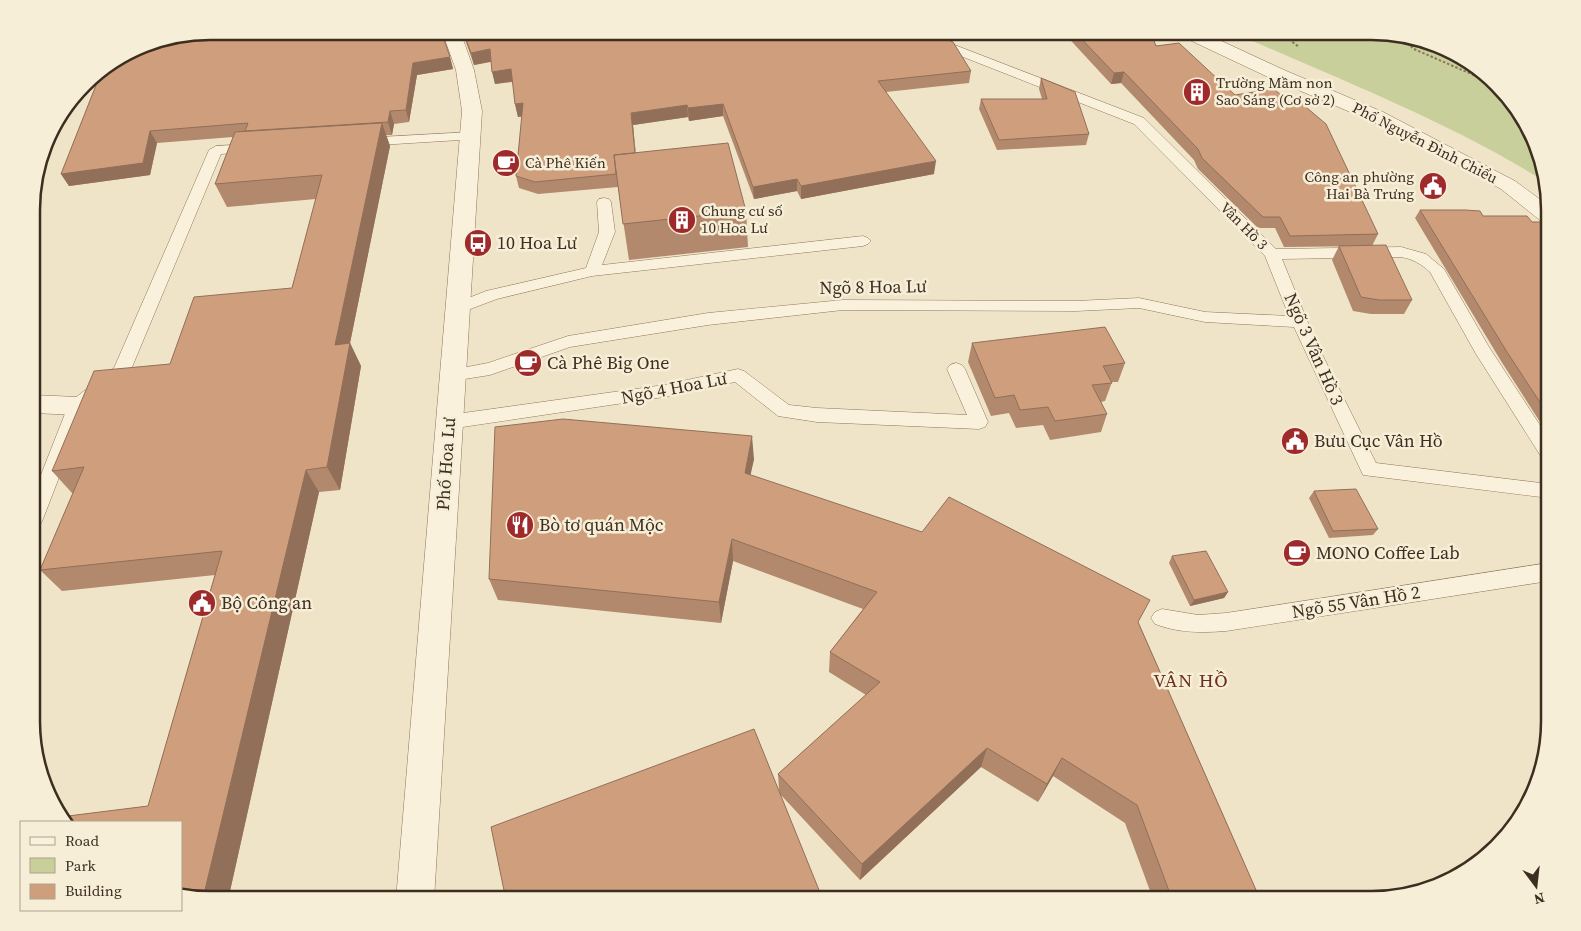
<svg xmlns="http://www.w3.org/2000/svg" width="1581" height="931" font-family="'Source Serif 4',serif">
  <style>
    .green { fill: #c9cf9b }
    .lines { fill: none; stroke-linecap: round; stroke-linejoin: round }
    .service-casing { stroke: #8d765c; stroke-width: 1 }
    .minor-casing { stroke: #8d765c; stroke-width: 1 }
    .tertiary-casing { stroke: #8d765c; stroke-width: 1 }
    .path { stroke: #8d765c; stroke-width: 2; stroke-dasharray: 2.5 2; stroke-linecap: butt }
    .service { fill: #faf1dc; fill-rule: evenodd }
    .minor { fill: #faf1dc; fill-rule: evenodd }
    .tertiary { fill: #faf1dc; fill-rule: evenodd }
    .wall { fill: #b2896c }
    .shaded-wall { fill: #916f58 }
    .building { fill: #cf9f7d; stroke: #916f58 }
    .labels { text-anchor: middle; stroke-width: 5; stroke-linejoin: round; paint-order: stroke }
    .far-poi-label { font-size: 15px; fill: #3d2e20; stroke: #f7eed8; text-anchor: start }
    .far-street-label { font-size: 15px; fill: #3d2e20; stroke: #f7eed8 }
    .poi-label { font-size: 18px; fill: #3d2e20; stroke: #f7eed8; text-anchor: start }
    .street-label { font-size: 18px; fill: #3d2e20; stroke: #f7eed8 }
    .neighbourhood-label { font-size: 19px; letter-spacing: 1px; fill: #6b2e1e; stroke: #f7eed8 }
    .rim { fill: none; stroke: #3d2e20; stroke-width: 2.5 }
  </style>
  <rect width="100%" height="100%" fill="#f0e4c8"/>
  <path class="green" d="M1230,31H1371L1461,55L1526,120L1544,181C1446,120 1335,78 1230,31Z"/>
  <g class="lines">
    <defs>
      <path id="service" d="M934,37L1144,118L1276,249L1401,247L1426,254L1444,269L1489,347L1549,439V460L1542,458L1476,354L1430,272C1421,264 1413,259 1401,257L1282,259L1315,340L1376,463L1549,484V498L1363,475L1294,327L1205,322L1139,308L1076,311L843,310L708,325L570,347L490,375L452,381L446,379L443,375L446,371L488,363L568,336L708,313L843,300L1076,301L1139,298L1205,312L1289,316L1265,256L1134,124L930,44L928,41Z
        M471,132L476,133L478,136L476,139L363,146L356,142L363,138Z
        M253,144L260,148L258,151L221,154L130,372L127,376L85,410L43,519L40,525L33,527V495L68,406L71,401L114,368L209,150L216,146Z
        M604,198L609,199L611,202L615,232L602,265L863,236L868,238L871,241L868,244L863,246L592,276L497,299L457,314L451,313L449,309L451,305L486,291L586,268L599,232L597,202L599,199Z
        M956,363L962,365L965,369L988,422L985,427L979,429L817,422L778,416L735,382L664,397L449,429L443,427L440,422L443,417L449,415L664,385L738,369L744,371L789,405L817,408L967,415L947,369L950,365Z
        M1549,563V581L1226,631C1202,633 1178,633 1155,624L1151,618L1155,612L1162,609L1198,615L1226,613Z"/>
      <path id="minor" d="M442,31H460L474,70L482,111L434,900H396L462,111L456,70Z
        M33,395L77,397L86,399L90,406L86,413L77,415L33,413Z"/>
      <path id="tertiary" d="M1176,31H1200L1284,70L1383,112L1515,181L1549,206V222L1541,221L1501,189L1441,156L1369,120L1270,78L1179,35Z"/>
    </defs>
    <use href="#service" class="service-casing"/>
    <use href="#minor" class="minor-casing"/>
    <use href="#tertiary" class="tertiary-casing"/>
    <path class="path" d="M1278,31L1299,47
      M1404,40L1414,49L1485,80"/>
    <use href="#service" class="service"/>
    <use href="#minor" class="minor"/>
    <use href="#tertiary" class="tertiary"/>
  </g>
  <path class="wall" d="M462,31H925L971,71L969,83L886,92L934,174L801,199L797,191L754,199L723,116L689,121L688,117L633,125L635,153L746,211L748,247L629,260L618,187L538,194L519,188L516,176L522,116L518,117L515,104L513,82L495,84L491,62L474,65Z
    M927,31H942L941,37Z
    M1062,31H1150L1156,46L1378,234L1372,246L1284,247L1275,228H1258L1198,169L1194,160L1121,83L1111,84Z
    M450,57L453,69L417,75L409,122L394,124L392,135H386L390,146L350,343L361,366L340,490L319,492L228,900H210L148,806L215,575L62,591L40,570L73,493H72L52,471L170,364L292,288L316,199L227,207L215,184L233,137L157,143L150,175L69,186L61,174L102,70Z
    M1041,78L1089,134L1086,145L997,150L979,109L981,99H1042L1039,89Z
    M1420,210L1483,216L1532,222H1549V436L1501,361L1415,218Z
    M1339,246L1412,300L1404,314H1371L1353,311L1332,260Z
    M972,343L1125,363L1118,382H1112L1105,401L1101,402L1107,414L1101,432L1050,440L1043,425L1016,428L1009,413L991,416L968,362Z
    M754,459L750,475L1138,622L1260,899H1153L1125,823L1053,776L1038,802L981,767L860,880L780,794L779,790L778,774L866,695L829,672L830,652L863,609L733,561L721,623L498,600L489,579Z
    M1314,491L1378,529L1373,535L1329,538L1309,498Z
    M1172,556L1228,592L1224,598L1190,606L1169,563Z"/>
  <path class="shaded-wall" d="M490,49L493,61L474,65L471,53Z
    M450,57L453,69L417,75L409,122L406,110L413,63Z
    M511,69L514,81L495,84L492,72Z
    M1124,72L1121,83L1111,84L1114,73Z
    M523,103L526,116L518,117L515,104Z
    M723,104V116L689,121L688,108Z
    M687,105L688,117L633,125L639,185L631,113Z
    M390,111L394,124L392,135L388,122Z
    M382,123L390,146L350,343L361,366L340,490L327,467L335,345Z
    M150,131L157,143L150,175L69,186L61,174Z
    M936,161L934,174L801,199V186Z
    M797,179V191L754,199L753,187Z
    M752,436L754,459L746,496L745,473Z
    M306,470L319,492L228,900H210L203,898Z
    M732,539L733,561L721,623L719,602Z
    M1228,592L1224,598L1190,606L1194,600Z
    M987,748L981,767L860,880L862,864Z
    M1062,758L1053,776L1038,802L1047,784Z"/>
  <path class="building" d="M218,31H441L450,57L413,63L406,110L390,111L388,122L245,131L248,123L150,131L143,163L61,174L102,70L142,45L181,37Z
    M463,31H925L953,42L971,71L878,81L936,161L801,186L797,179L753,187L723,104L688,108L687,105L631,113L635,153L614,155L616,174L535,182L516,176L523,103L515,104L511,69L492,72L490,49L471,53Z
    M1074,31H1150L1156,46L1179,43L1235,95L1274,89L1291,104L1300,102L1326,124L1378,234L1290,236L1280,217H1263L1202,158L1198,149L1124,72L1114,73Z
    M1041,78L1075,92L1089,134L999,140L981,99H1047Z
    M382,123L335,345L350,343L327,467L306,470L203,898L181,892V822H64L61,820L60,817L148,806L222,551L40,570L84,467L52,471L94,371L170,364L194,297L292,288L322,175L215,184L235,132Z
    M728,143L746,211L623,224L614,155Z
    M1420,210H1465L1480,211L1483,216H1527L1532,222H1549V416L1507,352Z
    M1386,245L1412,300H1379L1361,297L1339,246Z
    M1105,327L1125,363L1103,366L1112,383L1092,385L1107,414L1055,421L1048,407L1020,410L1014,395L995,398L972,343Z
    M563,419L752,436L745,473L922,532L949,497L1150,600L1138,622L1260,899H1172L1137,805L1062,758L1047,784L987,748L862,864L778,774L880,682L830,652L877,592L732,539L719,602L489,579L495,427Z
    M1356,489L1378,529L1333,531L1314,491Z
    M1206,551L1228,592L1194,600L1172,556Z
    M754,729L823,900H506L491,827Z"/>
  <defs>
    <symbol id="building-disc" viewBox="-11 -11 22 22"><circle r="9.5" fill="#9e2a2b" stroke="#f7eed8"/><path d="M-4-6H4V6H1V3H-1V6H-4ZM-2.5-4.3h1.7v1.8h-1.7ZM.8-4.3h1.7v1.8H.8ZM-2.5-1h1.7V.8h-1.7ZM.8-1h1.7V.8H.8Z" fill="#fff"/></symbol>
    <symbol id="cafe-disc" viewBox="-11 -11 22 22"><circle r="9.5" fill="#9e2a2b" stroke="#f7eed8"/><path d="M-5.5-4.5H6V0H3Q3 3.5 0 3.5H-2.5Q-5.5 3.5-5.5 0ZM3-3.2v2h1.7v-2ZM-6 4.5H4V6H-6Z" fill="#fff"/></symbol>
    <symbol id="civic-disc" viewBox="-11 -11 22 22"><circle r="9.5" fill="#9e2a2b" stroke="#f7eed8"/><path d="M-.6-6.5H3V-4.5H.6V-3L4-1V1h2V6H-6V1h2V-1L-.6-3ZM-1.2 2.5V6h2.4V2.5Z" fill="#fff"/></symbol>
    <symbol id="bus-disc" viewBox="-11 -11 22 22"><circle r="9.5" fill="#9e2a2b" stroke="#f7eed8"/><path d="M-5-6H5V4H4V6H2V4H-2V6H-4V4H-5ZM-3.5-4V0h7V-4ZM-3.5 1.2v1.5H-2V1.2ZM2 1.2v1.5H3.5V1.2Z" fill="#fff"/></symbol>
    <symbol id="restaurant-disc" viewBox="-11 -11 22 22"><circle r="9.5" fill="#9e2a2b" stroke="#f7eed8"/><path d="M-5-6h1v4h1v-4h1v4h1v-4h1v5L-1.5 .5V6h-2V.5L-5-1ZM5-6V6H3V1.5H1.5Q1.5-4 5-6Z" fill="#fff"/></symbol>
  </defs>
  <g fill-rule="evenodd">
    <use href="#building-disc" x="1181" y="76" width="32" height="32"/>
    <use href="#cafe-disc" x="490" y="147" width="32" height="32"/>
    <use href="#civic-disc" x="1417" y="170" width="32" height="32"/>
    <use href="#building-disc" x="666" y="204" width="32" height="32"/>
    <use href="#bus-disc" x="462" y="227" width="32" height="32"/>
    <use href="#cafe-disc" x="512" y="347" width="32" height="32"/>
    <use href="#civic-disc" x="1279" y="425" width="32" height="32"/>
    <use href="#restaurant-disc" x="504" y="509" width="32" height="32"/>
    <use href="#cafe-disc" x="1281" y="537" width="32" height="32"/>
    <use href="#civic-disc" x="186" y="587" width="32" height="32"/>
  </g>
  <g class="labels">
    <g class="far-poi-label">
      <text x="1216" y="88">Trường Mầm non<tspan x="1216" dy="17">Sao Sáng (Cơ sở 2)</tspan></text>
      <text x="525" y="168">Cà Phê Kiến</text>
      <text x="1414" y="182" text-anchor="end">Công an phường<tspan x="1414" dy="17">Hai Bà Trưng</tspan></text>
      <text x="701" y="216">Chung cư số<tspan x="701" dy="17">10 Hoa Lư</tspan></text>
    </g>
    <g class="far-street-label">
      <text transform="translate(1425 143) rotate(27)" y="5">Phố Nguyễn Đình Chiểu</text>
      <text transform="translate(1244 226) rotate(45)" y="5">Vân Hồ 3</text>
    </g>
    <g class="poi-label">
      <text x="497" y="249">10 Hoa Lư</text>
      <text x="547" y="369">Cà Phê Big One</text>
      <text x="1314" y="447">Bưu Cục Vân Hồ</text>
      <text x="539" y="531">Bò tơ quán Mộc</text>
      <text x="1316" y="559">MONO Coffee Lab</text>
      <text x="221" y="609">Bộ Công an</text>
    </g>
    <g class="street-label">
      <text transform="translate(873 287) rotate(-1)" y="6">Ngõ 8 Hoa Lư</text>
      <text transform="translate(1314 349) rotate(66)" y="6">Ngõ 3 Vân Hồ 3</text>
      <text transform="translate(674 388) rotate(-11)" y="6">Ngõ 4 Hoa Lư</text>
      <text transform="translate(446 464) rotate(-86)" y="6">Phố Hoa Lư</text>
      <text transform="translate(1356 602) rotate(-9)" y="6">Ngõ 55 Vân Hồ 2</text>
    </g>
    <g class="neighbourhood-label">
      <text x="1191" y="687">VÂN HỒ</text>
    </g>
  </g>
  <path d="M0 0H1581V931H0ZM210 40H1371A170 170 0 0 1 1541 210V721A170 170 0 0 1 1371 891H210A170 170 0 0 1 40 721V210A170 170 0 0 1 210 40Z" fill="#f7eed8" fill-rule="evenodd"/>
  <path class="rim" d="M210 40H1371A170 170 0 0 1 1541 210V721A170 170 0 0 1 1371 891H210A170 170 0 0 1 40 721V210A170 170 0 0 1 210 40Z"/>
  <rect x="20" y="821" width="162" height="90" fill="#f7eed8" stroke="#ada18e"/>
  <rect x="30" y="837" width="25" height="8" fill="#faf1dc" stroke="#ada18e"/>
  <text x="65" y="846" font-size="15" fill="#3d2e20">Road</text>
  <rect x="30" y="858" width="25" height="15" fill="#c9cf9b" stroke="#ada18e"/>
  <text x="65" y="871" font-size="15" fill="#3d2e20">Park</text>
  <rect x="30" y="884" width="25" height="15" fill="#cf9f7d" stroke="#ada18e"/>
  <text x="65" y="896" font-size="15" fill="#3d2e20">Building</text>
  <g transform="translate(1536 886) rotate(165)" stroke="#f7eed8" stroke-width="4" paint-order="stroke">
  <path d="M0-4L9 19L0 12L-9 19Z" fill="#3d2e20"/>
  <text y="-8" font-size="14" font-weight="bold" text-anchor="middle" fill="#3d2e20">N</text>
  </g>
</svg>
